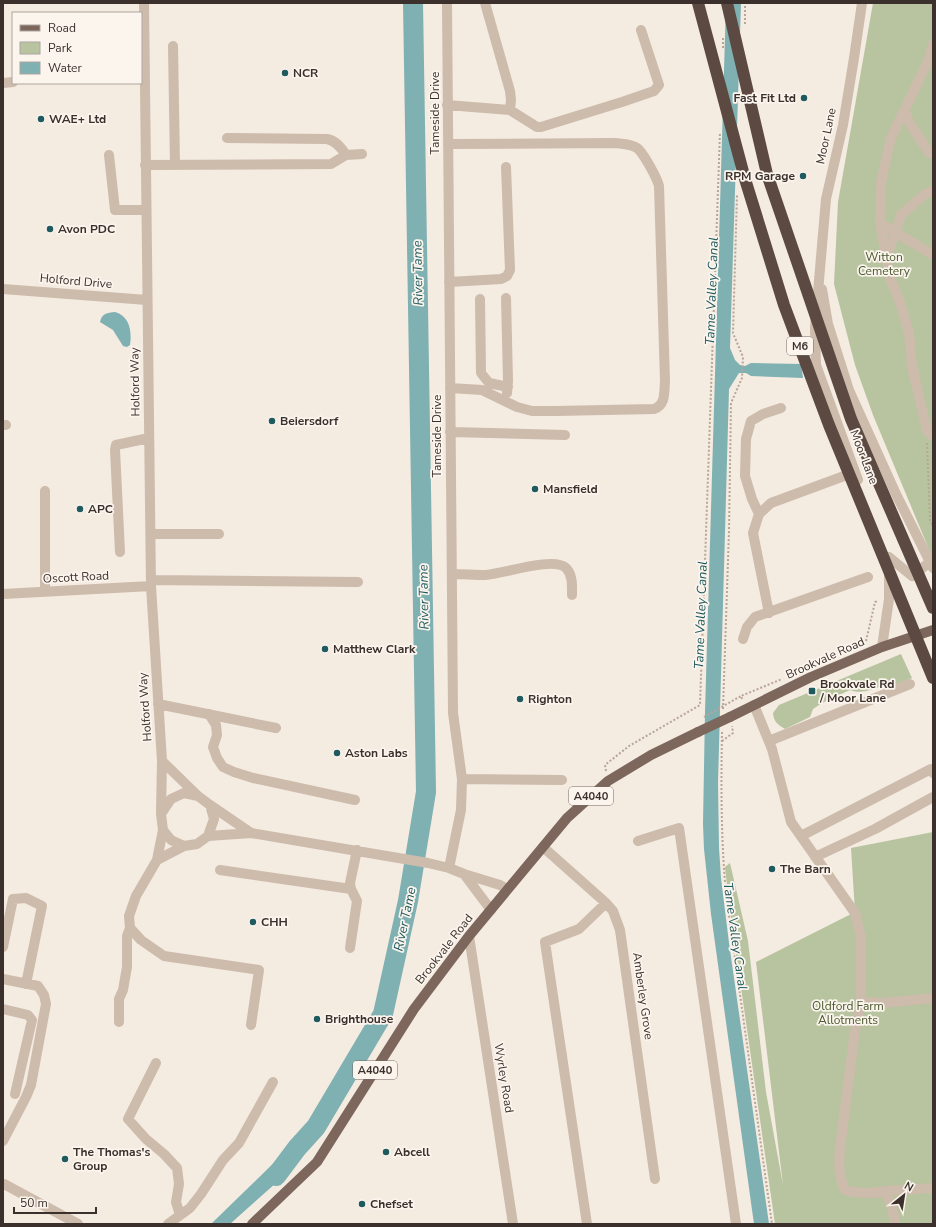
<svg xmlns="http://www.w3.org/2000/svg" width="936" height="1227" font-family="'Nunito Sans',sans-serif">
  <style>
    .green { fill: #b8c4a0 }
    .water { fill: #7fb0b2 }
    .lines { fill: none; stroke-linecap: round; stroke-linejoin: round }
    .river { stroke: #7fb0b2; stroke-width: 20 }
    .path { stroke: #b9a596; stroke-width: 2; stroke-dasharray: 2 2; stroke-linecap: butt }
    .minor { stroke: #cdbbac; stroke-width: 10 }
    .major { stroke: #7d675c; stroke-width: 10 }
    .path-bridge { stroke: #b9a596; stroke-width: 2; stroke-dasharray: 2 2; stroke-linecap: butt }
    .major-bridge { stroke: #7d675c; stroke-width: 10 }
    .highway-bridge { stroke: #5c4a42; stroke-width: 12 }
    .poi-dot { fill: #1f5a5e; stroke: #fbf5ee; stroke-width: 1.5 }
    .labels { text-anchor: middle; stroke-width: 3.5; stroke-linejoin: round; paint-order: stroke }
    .shield { fill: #fbf5ee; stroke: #756b66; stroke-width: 1 }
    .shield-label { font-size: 11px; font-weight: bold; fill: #3b302b }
    .poi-label { font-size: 12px; font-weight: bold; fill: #3b302b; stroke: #fbf5ee; text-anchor: start }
    .street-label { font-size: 12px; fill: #3b302b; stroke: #fbf5ee }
    .park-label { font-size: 12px; fill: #4a5a2e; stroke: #fbf5ee }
    .water-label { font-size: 13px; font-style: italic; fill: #1f5a5e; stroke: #fbf5ee }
  </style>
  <rect width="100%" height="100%" fill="#f4ebe1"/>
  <path class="green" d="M873,3H933V559L873,415L855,365L834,284L838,202Z
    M901,654L912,678L890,687L888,684C876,688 862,695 850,690L822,703L813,709L810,717L785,729C777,724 774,722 773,713L779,705Z
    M933,832V1224H775L729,904L725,867L730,863L748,941L766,1092L783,1185L756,962L855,912L851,848Z"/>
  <path class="water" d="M726,3H741L730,348L735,360L740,365L745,366L751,363L801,364L803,378L751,376L746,373H739L729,389L718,782L719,848L721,878L729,943L769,1224H754L711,914L704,849L703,824L705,712Z
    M115,312C130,316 132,332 130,345L127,347L123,346L113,330L100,322C102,313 107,313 115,312Z
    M286,1151L301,1157L285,1175L230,1224H211Z"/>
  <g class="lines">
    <path class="river" d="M276,1176L297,1148L316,1127L383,1014L408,901L426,792L413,3"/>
    <path class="path" d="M745,24V3
      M723,48V38
      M927,443L930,520L933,527
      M866,641L875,602L878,601
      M742,699L741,696L782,679
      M723,709L729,531L731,403L742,378L743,357L733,333L737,194
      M722,732C721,786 721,840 726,894L772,1224
      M722,741L733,733L732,726
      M606,771L605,765L629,746L700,705L720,132"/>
    <path class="minor" d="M144,3L151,586L162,761
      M447,3L453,713L462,779L461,810L449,868
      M485,3L510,91L511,100L510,110
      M933,44L929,59L891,138L881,182L880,223L890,278L900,302L909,333L912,366L927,431L933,436
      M173,46L175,165
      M3,83L13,82
      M447,105L510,110L537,127H541L622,102L654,91L659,85L641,30
      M905,111L909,122L929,153L933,154
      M227,138L327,139C336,141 341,147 346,155
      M448,144L615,143C622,144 631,144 637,148C643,152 657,178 659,186L665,381C664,392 666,405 654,409L556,411H532L517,407L482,390L450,388
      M109,155L115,210H146
      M145,165L331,164L346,155L362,154
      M880,223L933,255
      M887,257L901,215L925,194L933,191
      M449,282L501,279L507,276L510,270L506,167
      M3,289L147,300
      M822,289L828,324L849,390L896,494L933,568
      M506,298L508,381L507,393
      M480,299L481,373L489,383L508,387
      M3,425H6
      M450,432L565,435
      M858,480L816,365L815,327L826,199L843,125L854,58L862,3
      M45,491V592
      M759,514L752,499L745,476L746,439L751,421L763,414L781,408
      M151,534H219
      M120,552L115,450L116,445L149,438
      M889,557L912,576L930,562
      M452,574C463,574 474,575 485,575C503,574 554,556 566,568C573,575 572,586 572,595
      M151,580L358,582
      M3,594L151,586
      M769,613L753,533L759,514L771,503L855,472
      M743,639L747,627L755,617L868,577
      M882,647L889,599V574
      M158,704L276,728
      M754,705L772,749L791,822L855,913L861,938V1001L855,1031L840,1148C839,1163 838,1176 845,1190C858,1194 871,1194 885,1191C891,1202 894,1211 895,1224
      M209,714L216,725L217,735L213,747L217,758L223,767L234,772L253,778L355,800
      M769,741L910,684
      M462,779L562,780
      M161,814L171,799L184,793L198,796L210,805L214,819L208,836L197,844L184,846L171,840L163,830L161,814L162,761L198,796
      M163,830L157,860L136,896L129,916L130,928L141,940L164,956L259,970L251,1025
      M251,833L428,863L449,868L464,874L500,885L507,889
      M208,836L251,833L210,805
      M801,836L931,769L933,773
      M638,841L679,828L736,1224
      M543,847L606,903L613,911L620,930L655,1179
      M815,857L875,829L933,797
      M157,860L184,846
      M220,870L351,889
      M464,874L491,910
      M469,936L513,1224
      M3,947L13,899L26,898L42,906L26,984
      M350,948L357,901L351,889L350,883L357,850
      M3,979L38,986L44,995L46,1004L31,1085L26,1097L3,1141
      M861,1002L883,1003L933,998
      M3,1009L28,1015L32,1020L15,1094
      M119,1022V999L123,990L127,967V936L130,928
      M156,1063L128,1119L146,1139L164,1154L177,1168L179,1184L176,1202L180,1215
      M3,1185L4,1184L78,1224
      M885,1191L933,1188
      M168,1224L190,1208L201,1194L223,1160L239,1143L273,1082
      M587,1224L545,942L579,929L606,903"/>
    <path class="major" d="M730,717L811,677L882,647L933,630
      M252,1224L317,1162L414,1009L469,936L567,818L608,781L651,755L698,732"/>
    <path class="path-bridge" d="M704,717L741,696"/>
    <path class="major-bridge" d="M698,732L730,717"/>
    <path class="highway-bridge" d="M698,3L745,179L784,305L829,425L933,678
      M727,3L767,174L851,419L933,608"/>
  </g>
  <g class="poi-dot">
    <circle cx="285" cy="73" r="4"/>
    <circle cx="804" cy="98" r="4"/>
    <circle cx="41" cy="119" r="4"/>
    <circle cx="803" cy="176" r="4"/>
    <circle cx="50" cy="229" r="4"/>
    <circle cx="272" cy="421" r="4"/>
    <circle cx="535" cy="489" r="4"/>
    <circle cx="80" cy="509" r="4"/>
    <circle cx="325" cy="649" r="4"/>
    <rect x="808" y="687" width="8" height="8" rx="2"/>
    <circle cx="520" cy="699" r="4"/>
    <circle cx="337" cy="753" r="4"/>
    <circle cx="772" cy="869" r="4"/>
    <circle cx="253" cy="922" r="4"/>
    <circle cx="317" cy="1019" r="4"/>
    <circle cx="386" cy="1152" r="4"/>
    <circle cx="65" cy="1159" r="4"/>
    <circle cx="362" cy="1204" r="4"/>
  </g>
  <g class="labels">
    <g class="shield">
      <rect x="787" y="337" width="26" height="18" rx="3"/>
      <rect x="569" y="787" width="44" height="18" rx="3"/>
      <rect x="353" y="1061" width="44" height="18" rx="3"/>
    </g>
    <g class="shield-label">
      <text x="800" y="350">M6</text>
      <text x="591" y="800">A4040</text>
      <text x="375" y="1074">A4040</text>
    </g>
    <g class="poi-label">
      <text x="293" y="77">NCR</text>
      <text x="796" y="102" text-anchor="end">Fast Fit Ltd</text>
      <text x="49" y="123">WAE+ Ltd</text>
      <text x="795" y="180" text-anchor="end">RPM Garage</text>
      <text x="58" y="233">Avon PDC</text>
      <text x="280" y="425">Beiersdorf</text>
      <text x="543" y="493">Mansfield</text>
      <text x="88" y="513">APC</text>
      <text x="333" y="653">Matthew Clark</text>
      <text x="820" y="688">Brookvale Rd<tspan x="820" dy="14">/ Moor Lane</tspan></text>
      <text x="528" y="703">Righton</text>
      <text x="345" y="757">Aston Labs</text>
      <text x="780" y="873">The Barn</text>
      <text x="261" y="926">CHH</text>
      <text x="325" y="1023">Brighthouse</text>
      <text x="73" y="1156">The Thomas's<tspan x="73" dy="14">Group</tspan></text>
      <text x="394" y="1156">Abcell</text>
      <text x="370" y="1208">Chefset</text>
    </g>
    <g class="street-label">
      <text transform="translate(435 113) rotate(-90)" y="4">Tameside Drive</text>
      <text transform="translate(826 136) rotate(-78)" y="4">Moor Lane</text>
      <text transform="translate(76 281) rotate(5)" y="4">Holford Drive</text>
      <text transform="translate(135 382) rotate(-91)" y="4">Holford Way</text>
      <text transform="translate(437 436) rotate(-90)" y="4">Tameside Drive</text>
      <text transform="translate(864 457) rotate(69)" y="4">Moor Lane</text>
      <text transform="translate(76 577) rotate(-3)" y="4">Oscott Road</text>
      <text transform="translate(825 658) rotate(-24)" y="4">Brookvale Road</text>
      <text transform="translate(145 707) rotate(-94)" y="4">Holford Way</text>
      <text transform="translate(444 949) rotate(-52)" y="4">Brookvale Road</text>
      <text transform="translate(643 996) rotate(82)" y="4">Amberley Grove</text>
      <text transform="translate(504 1078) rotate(81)" y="4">Wyrley Road</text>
    </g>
    <g class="park-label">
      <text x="884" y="261">Witton<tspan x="884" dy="14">Cemetery</tspan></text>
      <text x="848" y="1010">Oldford Farm<tspan x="848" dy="14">Allotments</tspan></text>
    </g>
    <g class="water-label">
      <text transform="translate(417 273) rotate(-91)" y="5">River Tame</text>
      <text transform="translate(711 291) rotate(-88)" y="5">Tame Valley Canal</text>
      <text transform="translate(423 597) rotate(-91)" y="5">River Tame</text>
      <text transform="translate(700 615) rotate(-88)" y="5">Tame Valley Canal</text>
      <text transform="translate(404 919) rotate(-78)" y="5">River Tame</text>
      <text transform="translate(736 936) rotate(82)" y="5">Tame Valley Canal</text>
    </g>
  </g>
  <rect width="936" height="1227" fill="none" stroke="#3b302b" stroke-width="8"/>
  <rect x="12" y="12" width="130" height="72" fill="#fbf5ee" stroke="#aea6a0"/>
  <rect x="20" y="25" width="20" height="6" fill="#7d675c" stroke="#aea6a0"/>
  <text x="48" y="32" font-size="12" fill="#3b302b">Road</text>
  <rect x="20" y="42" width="20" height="12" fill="#b8c4a0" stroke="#aea6a0"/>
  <text x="48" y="52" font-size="12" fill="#3b302b">Park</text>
  <rect x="20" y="62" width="20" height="12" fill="#7fb0b2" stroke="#aea6a0"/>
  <text x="48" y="72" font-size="12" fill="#3b302b">Water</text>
  <g transform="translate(904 1195) rotate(30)" stroke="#fbf5ee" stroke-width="3" paint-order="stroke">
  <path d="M0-3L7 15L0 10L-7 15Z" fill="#3b302b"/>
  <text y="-6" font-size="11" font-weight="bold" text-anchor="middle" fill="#3b302b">N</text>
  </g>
  <path d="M14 1207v6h82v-6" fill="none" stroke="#3b302b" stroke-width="2"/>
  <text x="20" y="1207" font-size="12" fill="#3b302b" stroke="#fbf5ee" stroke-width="3" paint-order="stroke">50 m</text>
</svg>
